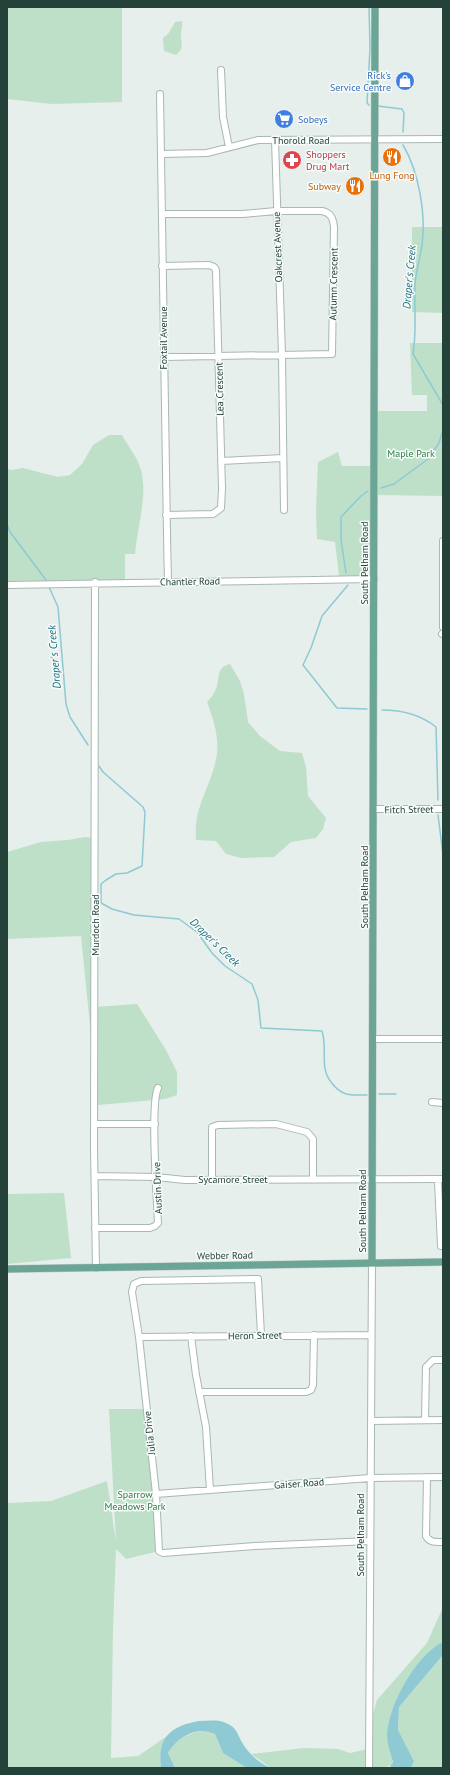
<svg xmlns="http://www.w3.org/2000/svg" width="450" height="1775" font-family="'PT Sans',sans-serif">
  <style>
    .green { fill: #bfe0c8 }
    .water { fill: #8ec9d4 }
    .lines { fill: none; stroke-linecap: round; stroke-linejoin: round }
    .stream { stroke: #8ec9d4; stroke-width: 1.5 }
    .minor-casing { stroke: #a8b8b2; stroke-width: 8 }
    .major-casing { stroke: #c2cac8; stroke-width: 8 }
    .minor { stroke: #fff; stroke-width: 6 }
    .major { stroke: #6aa596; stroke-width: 7 }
    .labels { text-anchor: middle; stroke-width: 3; stroke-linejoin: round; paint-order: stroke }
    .shop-label { font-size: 10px; fill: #366cbe; stroke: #f7fbf9; text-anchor: end }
    .street-label { font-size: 10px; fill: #24423a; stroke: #f7fbf9 }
    .health-label { font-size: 10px; fill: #be3a42; stroke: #f7fbf9; text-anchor: start }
    .food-label { font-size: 10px; fill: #c56008; stroke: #f7fbf9 }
    .park-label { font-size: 10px; fill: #2d7a4b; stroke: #f7fbf9 }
    .water-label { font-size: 11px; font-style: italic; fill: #1c6f80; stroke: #f7fbf9 }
  </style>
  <rect width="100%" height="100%" fill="#e6efeb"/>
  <path class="green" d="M7,7H122V102L52,104L7,99Z
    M182,21C183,27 180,33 181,38C182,46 183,49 176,55L164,51L163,38L168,34L175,22Z
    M412,227H443V313L412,312Z
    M410,343H443V496L378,495V411H427V395H412Z
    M109,435H122C128,446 138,458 141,470C148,495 137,528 135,554H125V582L7,589V469L12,470L23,468L58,477L70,475L82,464L93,445Z
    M338,452L342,466H371L370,567C365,579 350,576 339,576L335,542L317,539L316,511L318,462Z
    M230,664L240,681L244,694L248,722L260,736L280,751L302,753L306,767L308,796L326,818L323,829L316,838L291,842L274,857L241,858L226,854L216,841L196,840C193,805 212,787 217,754C219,736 213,718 207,702C210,699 213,695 215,691C221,681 214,668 230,664Z
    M85,837L92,838L95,1007L137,1004L166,1050L177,1072V1095L165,1099L98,1105L81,936L7,939V852L41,842L68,840Z
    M64,1193L71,1258L7,1264V1194Z
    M109,1409H147L159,1551L126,1559L116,1549L113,1629L111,1758L138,1756L167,1736C160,1747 159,1755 161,1768H7V1503L51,1501L107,1481L116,1542Z
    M443,1607V1642C415,1657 389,1703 387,1734C387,1745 394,1755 392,1765L383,1768H271L251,1754L304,1748L338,1749L350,1753L368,1749V1733L377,1700L427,1643Z
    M443,1655V1768H411L414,1761L398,1730L399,1707Z
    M207,1730L215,1734L223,1753L247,1768H175L168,1753C177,1737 190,1733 207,1730Z"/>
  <path class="water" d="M443,1642V1655L399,1707L398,1730L414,1761L411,1768H383L390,1767L393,1762C391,1754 387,1744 387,1735C388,1705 416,1655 443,1642Z
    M199,1721C208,1721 218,1719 226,1723C237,1727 238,1736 243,1744C249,1754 260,1764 271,1768H247L223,1753L215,1734C198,1725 177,1737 168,1753L175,1768H161C157,1738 170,1726 199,1721Z"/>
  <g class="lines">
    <path class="stream" d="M369,7L370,48L367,103L369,105
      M378,106L402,109L404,113L403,132
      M403,145C419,172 426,214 422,245C420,258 416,271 415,284C414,307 417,331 413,354L443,405
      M381,488L394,484L428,459L439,443L443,430
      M7,524L10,532L46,580
      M346,573L341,540V517L361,496L368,491
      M348,585L322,616L311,648L303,665L337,708L367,709
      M49,587L58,607L66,704L70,717L88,745
      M382,710C401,710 421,715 436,727L438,800
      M99,766L103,772L143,807L145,812L142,866L127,873L116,874L106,880L101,884V903L112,909L134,915L179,919L197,932L212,953L225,966L252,984L258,1000L261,1028L322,1031C328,1050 319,1067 331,1082C342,1097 351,1095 367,1095
      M438,815L443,855
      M379,1094H396"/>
    <defs>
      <path id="minor" d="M221,70L223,117L229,147
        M160,94C163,257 164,419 168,581
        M275,140L282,355L284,510
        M161,154L207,153L258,140L443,139
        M163,214H243L276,211H322C331,213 333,218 334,227L332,354L164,357
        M162,266L209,265L214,267L216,270L222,488L221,508L213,514L166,515
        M221,461L283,458
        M443,541V627
        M95,582L94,1148L96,1268
        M7,585L374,579
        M442,634L443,633
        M374,809H443
        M373,1039H443
        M432,1102L443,1103
        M94,1124H155
        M95,1176L156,1177L185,1180L443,1179
        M212,1180V1127L218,1125L276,1124L307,1132L313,1139V1179
        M438,1181L441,1246H443
        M95,1228H150L155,1226L158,1223C157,1200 150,1103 158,1088
        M261,1335L258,1279L141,1281L134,1284L132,1292L139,1337L156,1494L159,1551L163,1553L255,1546L370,1541
        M191,1336L196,1375L206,1427L210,1490
        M139,1337L371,1335
        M199,1392H306L311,1390L313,1385L314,1335
        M425,1420L426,1367L433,1360H443
        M371,1421L443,1420
        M427,1477L426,1536C430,1543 436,1542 443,1542
        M156,1494L370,1478L443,1477
        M369,1768L372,1262"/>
      <path id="major" d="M372,1262L375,7
        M7,1269L443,1262"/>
    </defs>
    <use href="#minor" class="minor-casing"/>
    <use href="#major" class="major-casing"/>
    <use href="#minor" class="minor"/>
    <use href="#major" class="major"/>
  </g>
  <defs>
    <symbol id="shop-disc" viewBox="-11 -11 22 22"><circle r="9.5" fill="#3f7fe0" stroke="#f7fbf9"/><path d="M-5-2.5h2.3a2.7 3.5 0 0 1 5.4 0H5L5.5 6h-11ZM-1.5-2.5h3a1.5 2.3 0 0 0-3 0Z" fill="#fff"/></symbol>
    <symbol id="supermarket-disc" viewBox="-11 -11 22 22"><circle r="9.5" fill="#3f7fe0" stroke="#f7fbf9"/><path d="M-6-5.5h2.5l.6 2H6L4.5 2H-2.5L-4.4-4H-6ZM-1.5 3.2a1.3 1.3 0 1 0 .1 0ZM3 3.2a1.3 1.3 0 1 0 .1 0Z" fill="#fff"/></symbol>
    <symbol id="restaurant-disc" viewBox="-11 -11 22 22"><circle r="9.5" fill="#e8710a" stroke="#f7fbf9"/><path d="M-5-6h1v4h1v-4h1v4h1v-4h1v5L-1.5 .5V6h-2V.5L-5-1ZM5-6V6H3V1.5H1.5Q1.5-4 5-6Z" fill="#fff"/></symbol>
    <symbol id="pharmacy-disc" viewBox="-11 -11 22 22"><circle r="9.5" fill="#e0444e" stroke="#f7fbf9"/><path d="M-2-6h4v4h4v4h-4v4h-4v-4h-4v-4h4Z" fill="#fff"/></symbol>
  </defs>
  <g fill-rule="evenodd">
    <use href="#shop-disc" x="394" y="70" width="22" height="22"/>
    <use href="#supermarket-disc" x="273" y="108" width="22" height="22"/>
    <use href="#restaurant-disc" x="381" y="146" width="22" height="22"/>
    <use href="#pharmacy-disc" x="281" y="149" width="22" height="22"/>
    <use href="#restaurant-disc" x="344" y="175" width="22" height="22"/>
  </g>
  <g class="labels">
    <g class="shop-label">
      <text x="391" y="79">Rick's<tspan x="391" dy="12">Service Centre</tspan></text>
      <text x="298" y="123" text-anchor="start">Sobeys</text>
    </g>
    <g class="street-label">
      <text x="301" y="144">Thorold Road</text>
      <text transform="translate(277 247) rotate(-92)" y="4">Oakcrest Avenue</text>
      <text transform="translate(333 284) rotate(-89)" y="4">Autumn Crescent</text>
      <text transform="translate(163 338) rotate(-90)" y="4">Foxtail Avenue</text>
      <text transform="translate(219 389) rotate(-91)" y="4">Lea Crescent</text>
      <text transform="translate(364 563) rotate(-90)" y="4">South Pelham Road</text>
      <text transform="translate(190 581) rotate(-1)" y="4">Chantler Road</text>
      <text transform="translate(409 809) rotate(-1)" y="4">Fitch Street</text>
      <text transform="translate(364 887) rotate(-90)" y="4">South Pelham Road</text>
      <text transform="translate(95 925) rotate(-90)" y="4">Murdoch Road</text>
      <text x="233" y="1183">Sycamore Street</text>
      <text transform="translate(157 1188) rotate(-92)" y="4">Austin Drive</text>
      <text transform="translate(362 1211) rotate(-90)" y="4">South Pelham Road</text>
      <text transform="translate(225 1255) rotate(-1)" y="4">Webber Road</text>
      <text transform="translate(255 1335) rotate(-1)" y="4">Heron Street</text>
      <text transform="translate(149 1433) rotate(-96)" y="4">Julia Drive</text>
      <text transform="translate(299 1483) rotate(-4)" y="4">Gaiser Road</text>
      <text transform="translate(360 1535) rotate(-90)" y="4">South Pelham Road</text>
    </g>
    <g class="health-label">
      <text x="306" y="158">Shoppers<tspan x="306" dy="12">Drug Mart</tspan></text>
    </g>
    <g class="food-label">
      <text x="392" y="179">Lung Fong</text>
      <text x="341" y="190" text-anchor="end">Subway</text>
    </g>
    <g class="park-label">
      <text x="411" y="457">Maple Park</text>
      <text x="135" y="1498">Sparrow<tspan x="135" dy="12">Meadows Park</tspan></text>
    </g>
    <g class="water-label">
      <text transform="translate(409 277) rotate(-85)" y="4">Draper's Creek</text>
      <text transform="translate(54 657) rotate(-95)" y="4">Draper's Creek</text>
      <text transform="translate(215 942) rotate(44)" y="4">Draper's Creek</text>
    </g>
  </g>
  <rect width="450" height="1775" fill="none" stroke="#24423a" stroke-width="16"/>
</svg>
